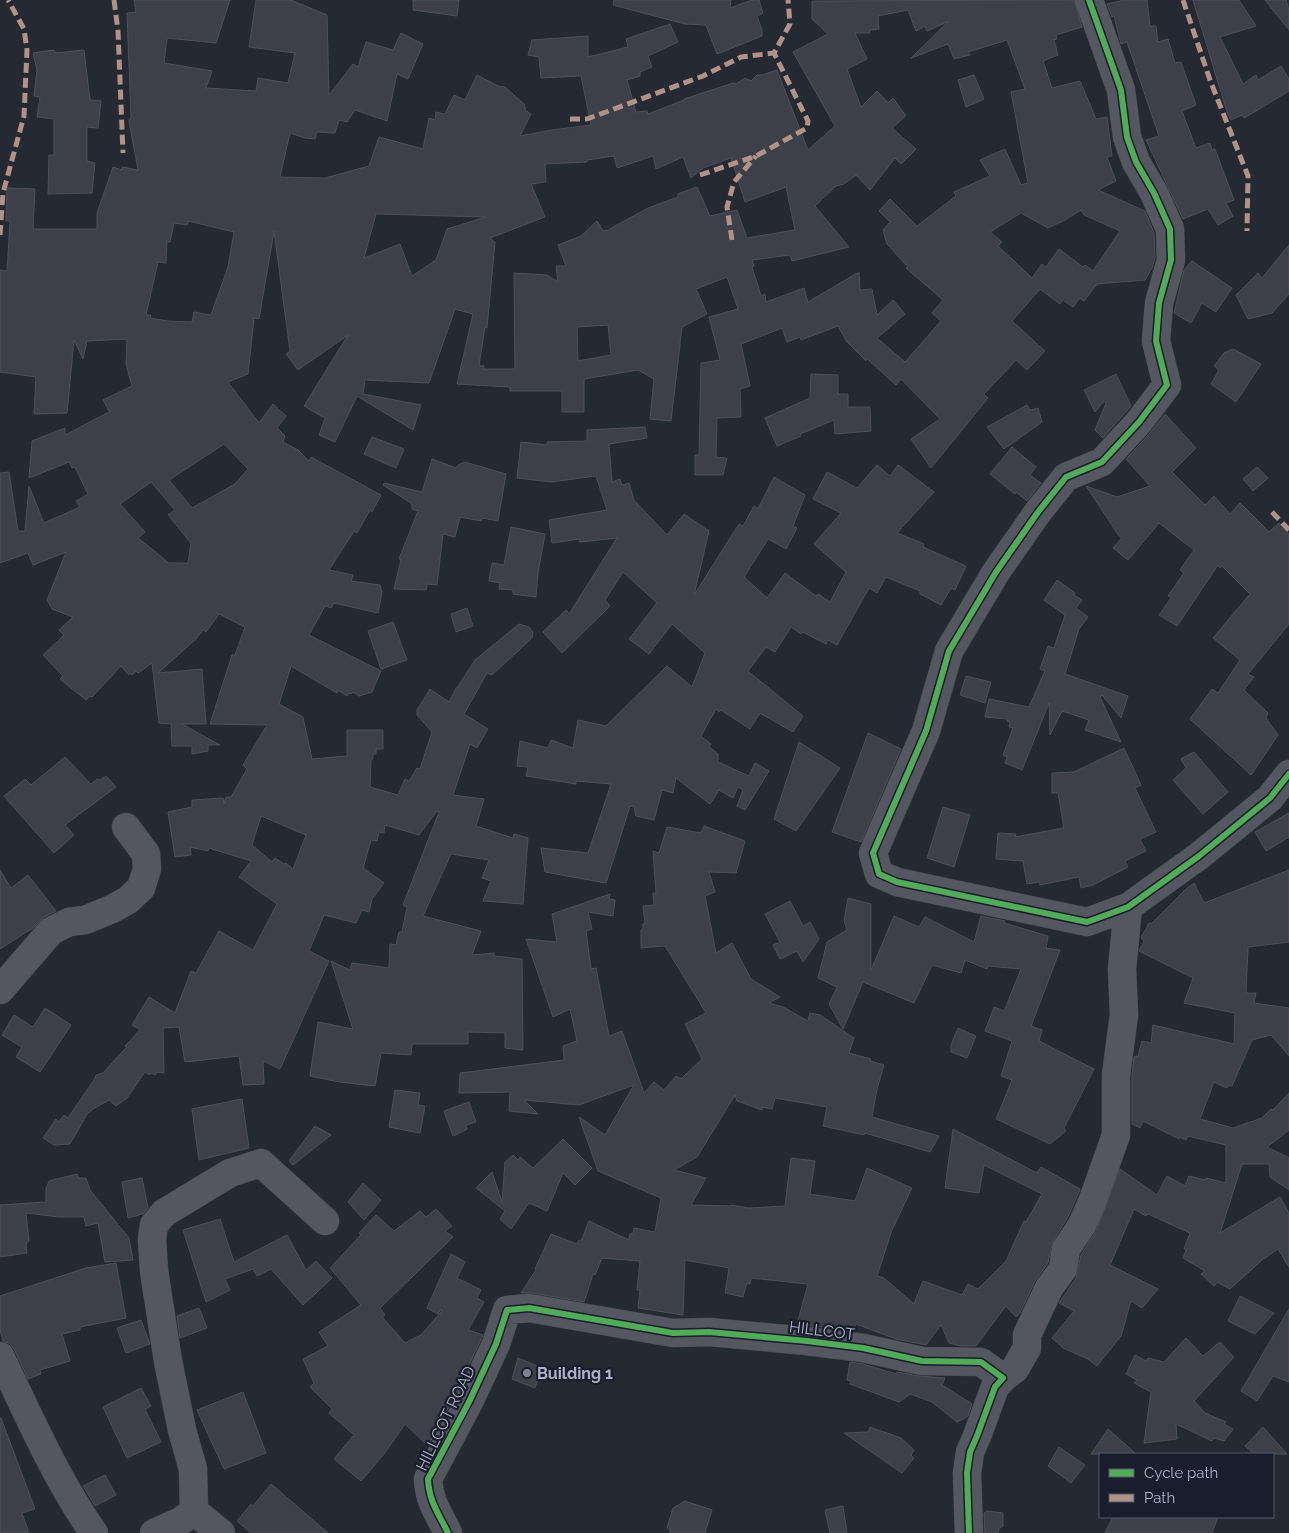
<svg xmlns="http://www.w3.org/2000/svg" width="1289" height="1533" font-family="Raleway,sans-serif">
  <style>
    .building { fill: #3d4048; stroke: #4d505a; fill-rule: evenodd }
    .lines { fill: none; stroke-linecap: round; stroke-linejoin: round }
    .minor-casing { stroke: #42454c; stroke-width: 29 }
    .minor { stroke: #555760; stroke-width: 28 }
    .quiet { stroke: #af9288; stroke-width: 5; stroke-dasharray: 10 5; stroke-linecap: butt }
    .cycleway-casing { stroke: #191d2c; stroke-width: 9 }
    .cycleway { stroke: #51ab58; stroke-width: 6 }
    .poi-dot { fill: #7e8291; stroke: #191d2c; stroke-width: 2 }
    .labels { text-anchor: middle; stroke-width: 4.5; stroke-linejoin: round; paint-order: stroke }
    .street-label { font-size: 16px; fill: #aeb2c4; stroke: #191d2c }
    .poi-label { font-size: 16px; font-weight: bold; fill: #aeb2c4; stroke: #191d2c; text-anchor: start }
  </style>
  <rect width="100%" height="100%" fill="#252932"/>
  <path class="building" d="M134,0H230L216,43L167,38L164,63L212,71L206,88L256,91L258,78L288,83L295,53L249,47L256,0H291L327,15L329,95L353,64L358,67L366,42L393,50L401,33L423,44L408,79L397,74L387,121L355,110L347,122L339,120L335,133L317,132L315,139L305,138L290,133L280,177L325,178L369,166L379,137L423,149L429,118L435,120L436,112L445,114L454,95L465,100L477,75L498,86L505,87L524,104L526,111L531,114L520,136L552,130L591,125L581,76L541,78L539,57L528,55L532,40L588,36V57L628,47L626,39L670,24L678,42L648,56L652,67L640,72V76L627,80L636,112L647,111L648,114L684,100V99L733,83L736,84L745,78L751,81L757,75H762L777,70L808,150L835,126L793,52L828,34L812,19V1L1074,0L1082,27L1056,35L1057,39L1054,40L1058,55L1043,61L1052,88L1080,81L1096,119L1107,117L1112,156L1107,157L1116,181L1098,190L1145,211L1154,233L1155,258L1152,268L1145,280L1097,284L1084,301L1080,298L1073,307L1063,300L1060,304L1040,289L1012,321L1045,351L1027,370L1016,360L984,394L988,398L931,468L911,439L940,419L901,379L896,385L866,358V361L847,342L838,326L801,340L800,337L787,342L782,328L741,344L750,386L740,389L741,417L717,418L716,457L727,458L723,475H695V455H699L701,363L720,360L709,317L738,309L727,277L696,289L707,314L682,327L671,421L650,419L654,379L638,370L584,379V412H562V391H510V387L457,384L473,314L455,309L429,383L365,380L363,394L421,405L413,430L357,396L335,442L319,435L325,418L304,406L348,335L298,370L286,354L290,351L274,231L259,319L254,318L248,374L228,382L259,423L273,404L286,416L277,428L285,436L283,442L298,450L309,461L311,457L381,495L372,512L370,510L357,533L354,531L329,570L353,575L351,581L380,585L382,592L378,613L334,603L331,608L325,606L309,635L381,671L372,692L359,696L353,692L351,694L348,693L347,696L338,690L337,693L291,666L279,704L303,717L312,759L347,756V730H383V749H376V754H373V759H371L370,787L398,795L405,779L409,781L417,768L420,769L432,732L417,715V710L430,689L449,702L456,688H457L475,660L519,624L529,627L533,632L532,638L492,675L487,673L464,714L488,729L477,748L470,744L453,795L484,799L476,826L513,838L514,834L528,838L523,904L483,901L491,881L482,878L489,860L451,854L423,916L481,931L472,955L494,953V956L522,959L523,1050L505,1048V1033L468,1032V1044H412L411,1055L381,1053L375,1086L339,1082L310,1076L318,1022L353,1029L331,961L350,970L352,963L389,968L390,944L396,945L399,932H402L407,907L403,905L439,812L437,811L419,835L385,825L384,833L379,832L377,841L371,840L363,868L384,883L372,899L369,912L362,910L356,923L324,915L309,951L329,961L280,1069L263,1061L264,1084L243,1085L239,1056L185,1062L179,1027L163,1028L164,1073L157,1072L155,1075L150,1073L149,1075L145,1072L127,1098L116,1106L109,1100L93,1109L87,1114L70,1144L54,1145L43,1138L56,1119L59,1122L64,1115L68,1118L94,1080L96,1075L103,1073L123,1051L127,1047L125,1046L140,1030L132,1025L149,997L175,1013L191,971L196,973L219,931L253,950L277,904L239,877L251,861L209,848L208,851L190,847L191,855L175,857L168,812L192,807V800L223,798L224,804L226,797H231L247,769L243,765L267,725L210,724L232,655H235L245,627L219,614L206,632L203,630L196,639L158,673L202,669L206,724H182L220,745H208V751L192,754V746H172L171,724L159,723L152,663L138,673L136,671L132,675L131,673L129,675L121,666L92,697L90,696L86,700L60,679L63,676L43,655L64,635L59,630L73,617L52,609L47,600L66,552L33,565L28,553L0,563V473L9,472L18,531H25L29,486L44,523L80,507L76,501L88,494L75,467L72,468L69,462L29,478L32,441L65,428V435L111,411H109L103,400L132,386L126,364L127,339L87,341L83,359L74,340L67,413L34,414L36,377L0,372V270L7,271L10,221H6L7,188L35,189L33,229H97V213L113,167L122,170V167L138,170L129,121L131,117L127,13L136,12ZM908,10L916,31L925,26L927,31L949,21L911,58L948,44L954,59L970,55L968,52L1007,40L1025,89L1011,92L1028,183L1021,185L1005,149L980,160L990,176L954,192L956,196L917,226L890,199L879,211L890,222L883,230L887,244L908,267L906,268L943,300L932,313L941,321L905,362L877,338L905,314L893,300L877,315L872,289L860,290L859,272L808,302L804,288L766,302L765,294L761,296L752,267L754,266L752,260L790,255L792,261L849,247L815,206L836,186L844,184L856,175L870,190L895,158L901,164L916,149L892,128L906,116L893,98L888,103L877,91L861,107L847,69L867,59L855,33H870V30L879,29L878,16ZM614,156L617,168L653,156L656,169L683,157L691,178L703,168L731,158L745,202L786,187L795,230L747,238L737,210L710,216L697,187L678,194V197L648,208L606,231L605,230L603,231L597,221L581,236L558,245L566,266H556L558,282L547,275L514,273L515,369H483L484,366H479L485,327L487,328L495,242L490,238L545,217L531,184L546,182L545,164L587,162V160ZM1081,210L1084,215L1120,231L1093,271L1085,265L1083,267L1059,249L1046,267L1042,264L1032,278L998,246L1002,242L990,232L1021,213L1048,228L1065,220ZM376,214L486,217L447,229L436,260L412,276L400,244L364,258ZM188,221L234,232L228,267L211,315L194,312L192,322L168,321L150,318L151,315H146L158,262L166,263L167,242H170L174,223L187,225ZM608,325L611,355L578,361L577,327ZM224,444L248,469L235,484L192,508L169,480ZM151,482L175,510L168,515L191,543L188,563H169L138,538L145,532L120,504ZM261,816L306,835L293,869L286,863L284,864L275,858L272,862L252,845Z
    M413,0H459L457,16L413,10Z
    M614,0H731L730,8L752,0H759L763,13L757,16L762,30V36L717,54L706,25L685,24L613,5Z
    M1125,0H1147L1150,26H1156L1158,42L1168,39L1175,63L1181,62L1196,105L1182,111L1196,148L1210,143L1212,150L1215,149L1234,200L1226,203L1233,216L1218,225L1208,209L1183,219L1146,140L1159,136L1127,42L1121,44L1114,16L1112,17L1107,4Z
    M1193,0H1239L1256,26L1220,37L1243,84L1256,75L1258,80L1281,66L1289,79V91L1256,111L1244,118L1242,115L1231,120L1227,112Z
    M1265,0H1286L1289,10V30Z
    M54,50L56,53L84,50L90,100L101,101L98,128L87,127V161L95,163L92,193L48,194L49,155H54V119L37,117L40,97L34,96L37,70L33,53Z
    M974,75L984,99L966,107L958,80Z
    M1289,245V294L1272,313L1248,319L1236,295L1258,273L1262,278Z
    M1192,261L1232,288L1216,312L1202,303L1191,323L1174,313L1184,270Z
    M1233,349L1261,364L1236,402L1211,384L1218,372V369L1214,366L1224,353Z
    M811,374L838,375V394H848V407H870L871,431L835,434L834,420L800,434L801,436L777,446L765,418L810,398Z
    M1116,374L1131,406L1103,438L1095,430L1106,403L1104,401L1095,412L1084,390Z
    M1027,405L1030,410L1038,408L1042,422L1004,449L987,427Z
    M1165,414L1196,448L1172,472L1205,505L1214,496L1230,514L1240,503L1269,532L1279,523L1289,534V624L1248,674L1254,677L1244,690L1268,713L1266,718L1278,735L1251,775L1190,719L1212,689L1218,693L1240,660L1213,638L1250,594L1222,566L1220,568L1218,565L1177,626L1159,615L1171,598L1168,596L1184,573L1180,570L1194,550L1159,523L1128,560L1113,548L1122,538L1119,536L1086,486L1117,497L1150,486L1126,459L1150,433Z
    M645,427L647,438L609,444L612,482L620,479L622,485L629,483L634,500L667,535L684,514L709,531L694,595L739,524L743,526L754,506L758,509L774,477L805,495L793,526L797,528L786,549L768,539L744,577L767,598L785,573L816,596L818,594L830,602L846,572L814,544L841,513L813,499L827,472L857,488L877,465L890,476L898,465L934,492L897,533L924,544L923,547L966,566L955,590L951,588L941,605L920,594V591L886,577L877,593L869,588L837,645L828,640L826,644L803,632L801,634L791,627L775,652L766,647L748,671L803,716L793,732L760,713L750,729L721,710L719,712L716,709L701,736L711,744L709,747L718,754V762L749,776L755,763L769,771L745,810L737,806L743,790L738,787L733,798L719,790L710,804L676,778L673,793L662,790L654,820L636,816L634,807L630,806L606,883L545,872L541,848L588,853L611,784L576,781V784L526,776L528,767L517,766L520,741L548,748L551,740L573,748L578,720L606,726L667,666L692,687L705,653L672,624L649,654L629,639L657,603L623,572L605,600L610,606L562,653L543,632L566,610L569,614L617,538L580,542L579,539L552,543L549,520L607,510L596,476L551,482L517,478L521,442L547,445V442L587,441V430Z
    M372,437L404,449L396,468L364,454Z
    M1012,447L1036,467L1030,475L1041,483L1027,501L1016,492L1015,494L990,474Z
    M432,459L456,468L458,465L465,462L506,474L498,521L482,518L481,521L460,517L455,537L443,534L437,585L427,584L426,590L394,589L401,560L399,559L418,511L412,509V504L383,485L384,483L422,492Z
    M1257,467L1268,478L1253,491L1243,479Z
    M511,527L545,534L538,573L536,597L513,594V590L499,589L500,583L489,581L492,563L504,565Z
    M1057,580L1075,593L1074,595L1082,600L1076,608L1088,617L1079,629L1065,674L1128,696L1121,718L1102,695L1100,697L1121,742L1085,730L1089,720L1062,711L1050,735L1049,703L1022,770L1005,763L1007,757L1003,755L1013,728L1009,727L1010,722L1007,721V719L985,717L989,699L1029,707L1045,671L1040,669L1048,646L1054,648L1065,615L1044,600Z
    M467,608L473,626L456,632L451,614Z
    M393,622L407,660L381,669L368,631Z
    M966,676L991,682L985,703L960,695Z
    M868,733L901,749L861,842L832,832Z
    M799,742L840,768L796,831L774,819Z
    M1124,748L1141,785L1135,788L1156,832L1140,839L1146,851L1125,861L1128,867L1093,885L1081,888L1079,877L1040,885L1039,882L1027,884L1023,861L996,859L998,833L1016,834L1015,837L1064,828L1058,793H1052V773L1074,772Z
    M1194,752L1228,792L1203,814L1173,780L1186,768L1181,759Z
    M65,757L91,784L97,779L100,780L106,776L116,787L65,825L74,835L54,853L4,796L25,779L31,785Z
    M943,807L970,815L954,867L927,858Z
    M1289,813V837L1266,851L1255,832Z
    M704,826L745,841L736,873L709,872L715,892L705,896L716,953L732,943L751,979L780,997L769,1003L783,1007L808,1021L810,1013L820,1015L854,1038L849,1053L871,1059L870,1061L884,1065L877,1089L872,1117L939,1136L930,1152L865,1133L864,1135L823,1126L827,1107L775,1098L772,1109L762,1107V1110L737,1101L735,1095L697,1157L674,1170L706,1178L691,1205L731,1206V1205L749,1208L785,1206L791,1158L815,1161L810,1194L855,1201L867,1168L912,1188L892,1230L877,1276L884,1278L914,1304L923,1281L962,1295L968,1284L978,1289L1006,1261L1024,1221L1026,1222L1042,1194L984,1165L979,1193L945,1188L953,1129L1037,1173L1041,1167L1080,1189L1078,1194L1068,1217L1053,1241L1048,1263L1035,1281L1020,1313L1016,1317L1006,1306L976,1346H961L949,1343L941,1325L926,1345L896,1339L856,1324L853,1331L797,1324L808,1284L751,1278L750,1284L747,1283L743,1297L725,1293L729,1268L685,1260L683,1315L638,1308L640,1290H637L640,1261L602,1258L595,1275L593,1274L584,1302L532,1293H521L536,1270L535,1269L551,1234L577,1244L579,1240L581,1241L589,1221L629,1240L630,1234H633L634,1228L655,1232L661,1198L598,1171L579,1117L605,1135L634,1085L579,1105L524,1100L538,1114L509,1111L510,1092L459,1093L460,1073L564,1060L563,1046L577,1041L570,1009L553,1017L526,939L557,942L552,914L610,894L609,899L615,900L613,916L588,912L592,929L586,931L591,969L596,968L609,1036L622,1031L644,1093L654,1082L664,1090L676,1076L681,1079L702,1059L685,1024L706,1013L665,946L641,948V930L643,928V924L645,923L643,906L654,905L653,893H656L653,851L659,853L667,827L701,833Z
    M0,870L11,888L28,875L56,911L44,917L33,928L0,949Z
    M1289,870V942L1248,947L1246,993H1256L1254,1003L1289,1008V1056L1271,1035L1252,1040L1232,1086L1228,1085L1227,1088L1214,1082L1200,1119L1233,1128L1262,1118L1271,1109L1273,1110L1289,1093V1130L1267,1147L1289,1158V1190L1270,1177L1269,1164H1242L1220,1233L1280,1197L1289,1213V1267L1278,1249L1262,1260L1230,1289L1217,1282L1214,1286L1201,1274L1205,1271L1183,1258L1186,1250L1184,1249L1190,1233L1148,1214L1146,1216L1134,1209L1110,1265L1158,1289L1142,1308L1131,1301L1121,1336L1097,1366L1088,1359L1063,1348L1052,1338L1074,1311L1059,1303L1076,1278L1081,1255L1096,1231L1120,1169L1157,1195L1167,1176L1185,1186L1189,1176L1206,1180V1178L1226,1183V1145L1188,1136L1186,1140L1179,1137V1139L1143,1121L1140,1128L1132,1124V1076L1134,1057L1138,1056L1142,1041L1151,1043L1153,1025L1234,1044L1235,1013L1184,1003L1193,978L1139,951L1144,941L1141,938L1149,923L1151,924L1187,888L1194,883L1204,903Z
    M848,898L871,904V970L894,916L919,927L925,917L974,942L981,916L1005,921L1004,923L1048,936L1046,948L1060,950L1031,1026L1042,1030L1039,1041L1094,1069L1064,1128L1066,1131L1050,1144L996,1119L1012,1080L1001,1076L1012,1041L985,1031L994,1007L1004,1011L1021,969L988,966L987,969L965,960L961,973L932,965L914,1003L863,982L843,1029L829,1004L837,987L818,978L827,942L847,930L844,921Z
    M790,901L803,926L810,922L819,939L803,962L797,951L780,959L773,945L780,942L765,914Z
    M45,1008L71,1025L40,1072L16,1057L22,1047L2,1035L14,1015L33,1027Z
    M958,1028L976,1036L967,1058L951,1052V1045Z
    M395,1090L420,1093L418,1105L425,1106L420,1133L389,1127Z
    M242,1099L249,1148L199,1160L192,1109Z
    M469,1102L476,1122L466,1125L467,1129L453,1136L444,1111Z
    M315,1126L331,1135L293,1165L289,1161Z
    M563,1139L592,1168L575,1185L563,1173L547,1211L529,1203L511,1229L500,1219L505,1211L476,1188L492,1172L502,1202L505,1162L513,1155L518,1160L520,1157L533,1168Z
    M77,1174L79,1178H86L90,1190L129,1238L133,1260L105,1262L98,1223L86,1226L84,1217H59L26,1213L29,1241L26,1244L27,1253L0,1257V1205L46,1202V1189L49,1181Z
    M142,1178L148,1208L143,1214L128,1218L122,1182Z
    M363,1183L381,1200L364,1220L348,1202Z
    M436,1209L452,1226L445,1231L453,1237L380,1308L385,1315L382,1317L405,1343L421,1335L442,1311L440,1310L438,1314L427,1308L451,1254L465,1262L457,1278L481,1290L477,1298L484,1302L468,1330L483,1335L455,1395L428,1446L405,1424L384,1454L361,1481L334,1459L354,1435L329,1413L332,1409L310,1387L314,1383L303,1359L328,1346L319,1332L361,1305L330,1268L361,1235L359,1233L376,1215L394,1231L420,1211L426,1217Z
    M220,1219L234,1262L287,1235L306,1270L316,1261L332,1278L303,1305L271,1269L257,1276L253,1269L225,1279L230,1290L206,1302L183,1230Z
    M116,1263L126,1318L80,1327V1330L62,1334L70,1361L40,1370L41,1374L28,1379L14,1349L9,1343L3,1341L0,1330V1296L86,1268Z
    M1240,1296L1274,1313L1255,1334L1228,1321Z
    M199,1308L207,1328L180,1338L177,1316Z
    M1289,1309V1382L1273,1376L1257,1401L1241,1391Z
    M141,1320L150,1344L126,1353L117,1328Z
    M1186,1338L1203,1356L1220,1342L1234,1357L1194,1401L1205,1413L1226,1422L1224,1424L1233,1429L1224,1441L1214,1438L1212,1441L1176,1424L1177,1439L1144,1443L1151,1392L1134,1383L1137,1380L1126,1374L1135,1355L1146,1361L1148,1358L1164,1362Z
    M518,1358L542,1368L535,1388L512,1379Z
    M850,1362L863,1364L896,1374L897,1372L919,1376L945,1378L942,1385L972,1404L968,1416L957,1422L932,1402L910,1394L899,1402L850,1384L851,1381L847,1380Z
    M141,1388L151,1406L145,1409L161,1442L127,1458L103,1407Z
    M243,1392L266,1453L224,1469L197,1410Z
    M0,1418H1L35,1509L22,1513L29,1533H0Z
    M870,1427L901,1438L914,1450L911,1455L914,1458L902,1473L844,1433L868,1432Z
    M1263,1427L1287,1454H1254L1245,1446Z
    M1108,1429L1136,1454H1091Z
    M1059,1447L1085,1465L1071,1483L1048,1466Z
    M105,1475L116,1495L95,1506L83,1486Z
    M271,1484L284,1495L328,1533H251L237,1521L251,1504L253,1506Z
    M685,1501L712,1510L705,1533H670V1529L667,1528L673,1508Z
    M843,1506L847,1533H830L825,1510Z
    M987,1511L1003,1513V1526L999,1529L998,1533H985L984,1513Z
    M1113,1517H1218L1212,1533H1105Z"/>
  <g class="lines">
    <defs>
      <path id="minor" d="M1089,0L1121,90L1127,137L1136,162L1154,193L1170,229L1171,260L1159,303L1156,341L1167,385L1139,422L1102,462L1066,477L1038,512L996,572L949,651L926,731L873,853L879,874L897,882L1087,922L1128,907L1199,856L1270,798L1289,774
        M0,990L51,931L69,922L85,920L112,909L128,900L141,888L147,869L146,854L126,827
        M0,1356C29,1416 56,1479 94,1533
        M1003,1378L1015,1369L1027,1348V1335L1049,1288L1063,1269L1066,1249L1082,1225L1093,1200L1116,1135V1075L1124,1015L1122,969L1128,907
        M194,1511L193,1469L182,1430L168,1361L154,1271L152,1239L154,1225L164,1213L230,1173L261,1163L325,1221
        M194,1511L221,1533
        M154,1533L181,1521L194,1511
        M448,1533C439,1514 429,1502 428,1479L469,1402L496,1344L507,1310L529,1308L673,1333L709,1332L807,1341L863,1348L922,1361L981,1362L1003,1378L995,1387L977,1436L970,1452L967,1473L969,1533"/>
    </defs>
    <use href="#minor" class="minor-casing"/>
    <use href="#minor" class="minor"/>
    <path class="quiet" d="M114,0L118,31L123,153
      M1183,0L1210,80L1248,176L1247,231
      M570,119H587L703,76L741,57L774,53L790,24L788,0
      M700,175L756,156L807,128L808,121L774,53
      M0,235L3,193L24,116L27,50L24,29L8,0
      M732,240L727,207L734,182L756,156
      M1272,512L1289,530"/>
    <defs>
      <path id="cycleway" d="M1089,0L1121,90L1127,137L1136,162L1154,193L1170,229L1171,260L1159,303L1156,341L1167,385L1139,422L1102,462L1066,477L1038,512L996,572L949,651L926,731L873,853L879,874L897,882L1087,922L1128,907L1199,856L1270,798L1289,774
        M448,1533C439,1514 429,1502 428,1479L469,1402L496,1344L507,1310L529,1308L673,1333L709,1332L807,1341L863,1348L922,1361L981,1362L1003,1378L995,1387L977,1436L970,1452L967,1473L969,1533"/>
    </defs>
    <use href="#cycleway" class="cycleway-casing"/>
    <use href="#cycleway" class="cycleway"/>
  </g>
  <circle class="poi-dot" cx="527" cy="1373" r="5"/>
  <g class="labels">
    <g class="street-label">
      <text transform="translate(822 1330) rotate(7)" y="6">HILLCOT</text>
      <text transform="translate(445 1418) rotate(-64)" y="6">HILLCOT ROAD</text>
    </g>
    <g class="poi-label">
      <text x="537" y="1379">Building 1</text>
    </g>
  </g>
  <rect x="1099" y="1453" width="175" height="65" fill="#191d2c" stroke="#555969"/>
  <rect x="1109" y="1469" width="25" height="8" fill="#51ab58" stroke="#555969"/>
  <text x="1144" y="1478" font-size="15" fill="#aeb2c4">Cycle path</text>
  <rect x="1109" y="1494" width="25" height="8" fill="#af9288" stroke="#555969"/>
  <text x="1144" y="1503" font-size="15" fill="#aeb2c4">Path</text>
</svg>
